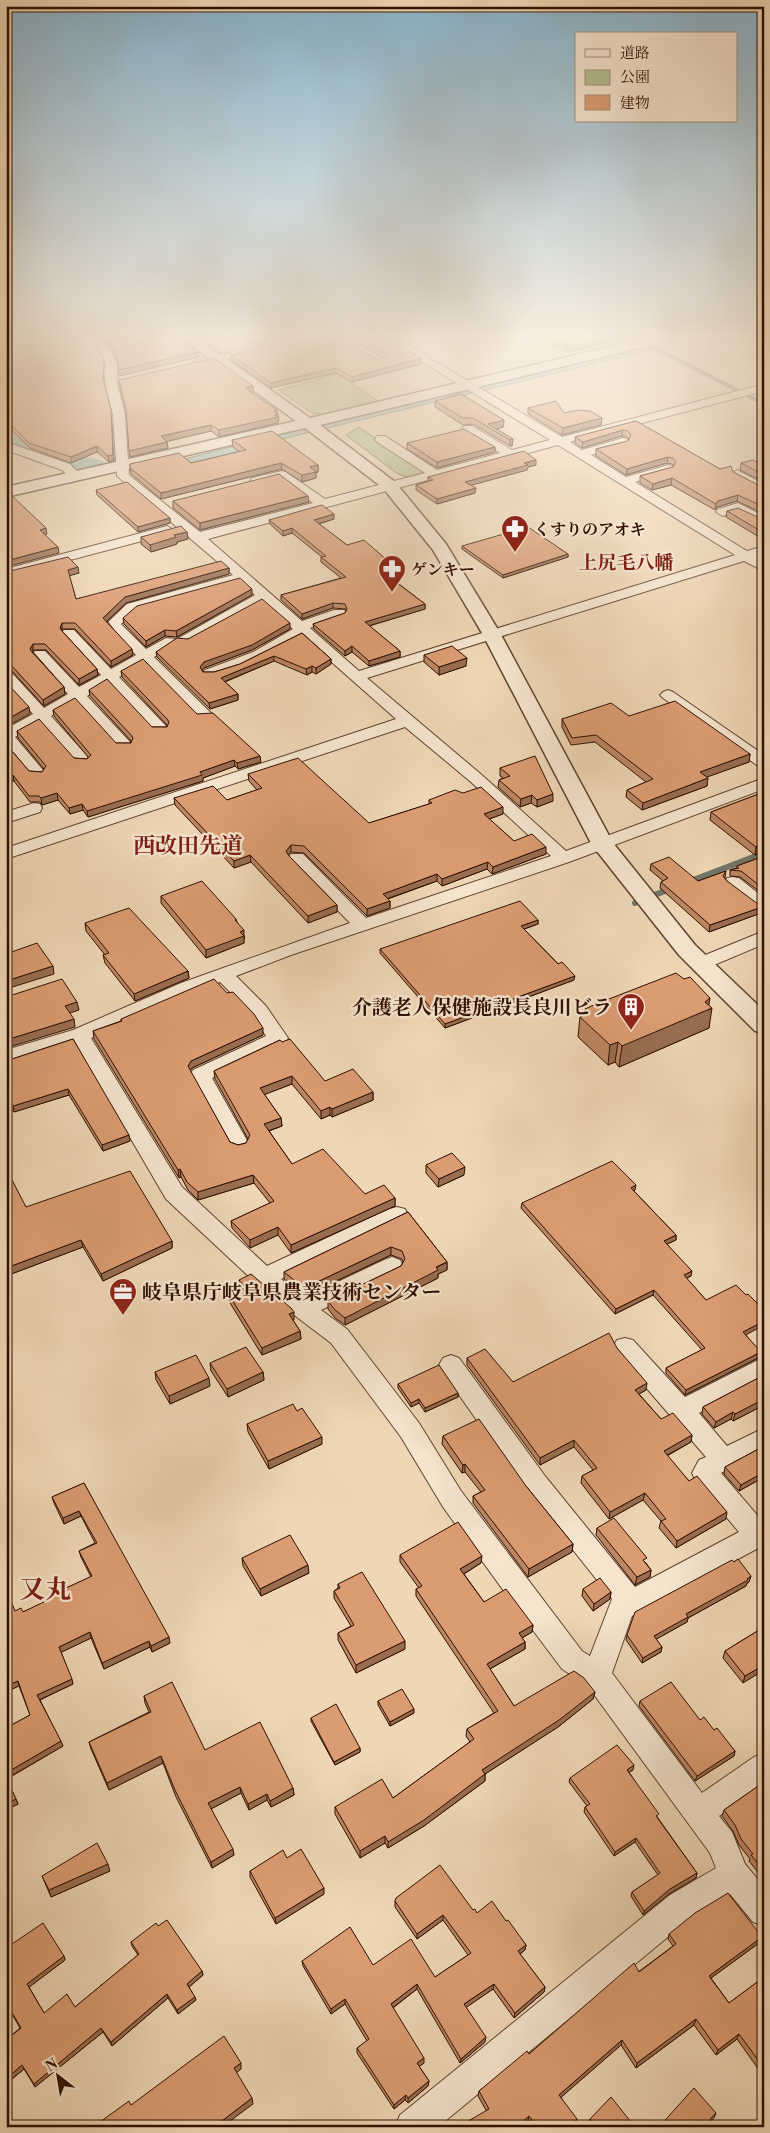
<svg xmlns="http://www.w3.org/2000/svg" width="770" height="2133" font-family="'Libre Bodoni','Noto Serif JP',serif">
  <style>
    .green { fill: #b5bf90; stroke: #726748 }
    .water { fill: #9abaae; stroke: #707669 }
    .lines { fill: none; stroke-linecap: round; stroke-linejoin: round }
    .stream-far1 { stroke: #707669; stroke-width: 4 }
    .stream { stroke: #707669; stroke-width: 6 }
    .river { fill: #9abaae; fill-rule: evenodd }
    .minor-casing { stroke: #60412e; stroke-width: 2 }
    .tertiary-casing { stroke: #60412e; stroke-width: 3 }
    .minor { fill: #f5e5cf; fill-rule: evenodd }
    .tertiary { fill: #f5e5cf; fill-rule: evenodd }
    .wall { fill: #bc8663; stroke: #300f01 }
    .shaded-wall { fill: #996d50; stroke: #300f01 }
    .building { fill: #db9c73; stroke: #300f01 }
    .labels { text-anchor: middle; stroke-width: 4.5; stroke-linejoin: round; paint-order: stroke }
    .far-poi-label { font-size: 16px; font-weight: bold; fill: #300f01; stroke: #f5e5cf; text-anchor: start }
    .far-quarter-label { font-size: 19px; font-weight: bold; fill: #7a1f14; stroke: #f5e5cf }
    .poi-label { font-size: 20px; font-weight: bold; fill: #300f01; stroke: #f5e5cf; text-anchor: end }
    .quarter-label { font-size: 22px; font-weight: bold; fill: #7a1f14; stroke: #f5e5cf }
    .near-quarter-label { font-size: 26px; font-weight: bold; fill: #7a1f14; stroke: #f5e5cf }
  </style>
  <rect width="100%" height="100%" fill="#efd7b5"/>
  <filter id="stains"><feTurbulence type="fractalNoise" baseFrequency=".004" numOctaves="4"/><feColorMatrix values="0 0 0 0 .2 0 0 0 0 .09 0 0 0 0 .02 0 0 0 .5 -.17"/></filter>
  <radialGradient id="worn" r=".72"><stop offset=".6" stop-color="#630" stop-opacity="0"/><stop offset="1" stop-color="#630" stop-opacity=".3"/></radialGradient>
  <path class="green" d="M338,374L381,403L328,415L312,413L279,390Z
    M359,427L425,473L407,477L398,474L346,435Z"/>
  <path class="water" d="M695,335H714L302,434L158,473L151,468L291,431Z"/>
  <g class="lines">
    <path class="stream-far1" d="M653,347L764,404"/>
    <path class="stream" d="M688,882L764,853
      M635,903L672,888"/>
    <path class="river" d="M6,431L55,449L103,461L106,466L103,471L94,473L39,459L6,446Z"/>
    <defs>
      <path id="minor" d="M82,335H94L106,344L118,364L117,383L125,415L129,475L200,532L313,503L280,479L256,485L250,481L252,478L282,471L286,472L325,499L425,473L377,442L375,439L377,436H385L437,470L500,453L464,432L462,429L464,426H472L512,450L550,440L378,335H391L562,437L764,384V391L570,442L582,450L623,438L627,439L629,442L627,445L591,455L626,477L668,465L672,466L674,469L672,472L635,482L747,551L764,546V554L757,557L764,561V571L744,561L367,678L483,776L566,851L764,778V789L569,862L291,955L236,976L266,1006L288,1038L285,1043L212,1078L249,1144L246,1149L239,1151L232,1149L190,1075L193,1070L266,1036L252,1014L220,982L91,1038L182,1187L267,1266L389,1209L397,1207L405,1209L408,1215L405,1221L281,1279L304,1298L384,1260L392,1257L400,1260L403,1266L400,1272L321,1310L347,1329L419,1423L461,1491L582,1651L590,1656L612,1599L527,1492L443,1372L439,1365L443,1358L451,1355L459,1358L545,1476L635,1587L739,1532L696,1481L692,1473L699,1460L706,1457L617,1354L613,1347L617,1340L625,1338L633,1340L685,1397L764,1357V1378L699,1413L727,1446L764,1428V1450L721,1473L764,1523V1545L632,1616L612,1673L702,1793L754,1757L764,1753V1784L719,1816L732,1832L745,1864L764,1887V1926L753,1922L730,1894L692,1917L438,2127H395L400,2115L670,1895L716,1868L710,1853L587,1685L562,1669L514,1605L443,1507L401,1437L331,1343L273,1299L166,1199L75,1043L6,1064V1050L73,1030L181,983L350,923L291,862L288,858L291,854H303L366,918L551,856L471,782L405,727L6,859V848L396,719L302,636C283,647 225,681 205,676L202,673L205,670L253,652L293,629L263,602L188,643L177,642L154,657L211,713L213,716L211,719H199L144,663L119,677L166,726L168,729L166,732H154L108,683L87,696L130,742L132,745L130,748H118L76,702L51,716L88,757L90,760L88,763H76L40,723L15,737L43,770L45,773L43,776H31L6,746V729L33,714L6,684V671L11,672L44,708L68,694L35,657L33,654L35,651H45L79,687L101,675L64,636L62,633L64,630H74L111,669L136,655L106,624L127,604L233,575L117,476L113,415L105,383L106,364L98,348ZM558,445L735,555L359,671L310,628L344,616L346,613L344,610H334L302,621L208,539ZM241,582L255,595L177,639L166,638L146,649L121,624L137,610Z
        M332,335H345L385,360L379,363L375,362Z
        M258,346L262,347V351L199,366L193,363L195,361Z
        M6,442L70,464L82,476L80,479H72L62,470L6,450Z
        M737,470L764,484V493L733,477L731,474Z
        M738,503L764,516V526L737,512L723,516L716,512L718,509Z
        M167,526L174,530L172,533L6,577V569Z
        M668,690L673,692L764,755V768L758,766L663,698L660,695L663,692Z
        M34,803L40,804L42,808L40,812L6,823V812Z
        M733,877L739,878L764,898V912L758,911L727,886L724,882L727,878Z
        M764,931V944L707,968H693L691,964L693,960Z"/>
      <path id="tertiary" d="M177,335H193L310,418L660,335H684L677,339L320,425L395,482L446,544L500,633L613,843L695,945L764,1011V1033L755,1031L679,955L592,845L482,633L433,550L383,488L305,428L6,497V487L296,421Z"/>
    </defs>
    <use href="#minor" class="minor-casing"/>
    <use href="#tertiary" class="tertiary-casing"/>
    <use href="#minor" class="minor"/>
    <use href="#tertiary" class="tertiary"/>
  </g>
  <path class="wall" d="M6,335L39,336L104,364L103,381L114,460L109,462L97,452L71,463L30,448L6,425Z
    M88,335H173L198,352V357L119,376L117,361L111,347L99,337Z
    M242,335H296L255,344L242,338Z
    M348,335H384L421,364L352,382L336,373L271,388L232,360L231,355L374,358L380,359L382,358Z
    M394,335H413L400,338Z
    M537,335H640L569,352Z
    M714,335H760L730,343Z
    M119,380L253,386V392L251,393L277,413L279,420L278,421V423L219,437L211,431L166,441L167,442L168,448L130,457L127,414L119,386Z
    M435,401L504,420L503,427L496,429L513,439L512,446H510L473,424L463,425L435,407Z
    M528,408L602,418L601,425L562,435L528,414Z
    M636,421L720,469L733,472L764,488V514L737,501L717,507L715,510L671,485L652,490L640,483V476L673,467L674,466L672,464L667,463L626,475L596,456V449L628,441L629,439L627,437L622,436L582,448L575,443V437Z
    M232,440L318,465V472H316V478L302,482L282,469L161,499L131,474L130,464L191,463L240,452L233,447Z
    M407,443L495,447V452L437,468L407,449Z
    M741,463L764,466V482L740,470Z
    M536,465L528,467L527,470L470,485L475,493L437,504L416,490V485L428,481V477Z
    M96,490L170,518V523L138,532L97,495Z
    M173,501L309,502L200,530L173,508Z
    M727,511L764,520V540L726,517Z
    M334,519L319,524L347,545L395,572L386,574L425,604V609L369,626L400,651V657L369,666L352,652L345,656L314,629L313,624L345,613L346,611V609L333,608L302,619L281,600V595L341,578L321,562V557H322L292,533L283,536L270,524L269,520Z
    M187,532L188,539L177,542V544L151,552L141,544V537Z
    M462,546L568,554V557L503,578L462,549Z
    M229,568V574L126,603L107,621L133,655L111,667L75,629H62V631L97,669L98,675L79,685L46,650H33V652L64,687L65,694L44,706L12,671L6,670V572L79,573L69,575L76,599Z
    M252,595L177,637L165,636L146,647L124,624L123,618Z
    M290,629L252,650L204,668L202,670L203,672H214L240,664L302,633L331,659V664L316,674L312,672L307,675L274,661L225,682L238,694V700L210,709L157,657L156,652L188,639Z
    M424,655L466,666L439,675L424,662Z
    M121,671L197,714L261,762L238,769L235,766L203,778V781L88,817L83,810L70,814L58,800L42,805L40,802H30L14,781L6,744L29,771L42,772L44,769L18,738L17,731L74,758L87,759L88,757L54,716L53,710L116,743H131V741L90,696L89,690L152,727H167V725L122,677Z
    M629,716L750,754L749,762L706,777L707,786L642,810L626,797L627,790L646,782L595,742L571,745L562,727V719Z
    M500,768L553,801L537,807L531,803L520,807L498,787L499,780L503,778L500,776Z
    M248,774L369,823L429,804V800L503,814L489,819L514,841L546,854L492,874L487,869L442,886L437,881L388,899L390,901V908L367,916L304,853L291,852L288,855L337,905V912L308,923L251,862L234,868L175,805L174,798L227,800L257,790L249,781Z
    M764,792V851L755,855L710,820L711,812Z
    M764,856V895L740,877L730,876V870L736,868L737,866Z
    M651,864L698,881L726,871L725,878L727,881L761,913L709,932L660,888L661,882L663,881L650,870Z
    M161,896L236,919L237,922L245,938H244V943L206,958L161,903Z
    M538,920V924L524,929L574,980L445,1028L380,953V949Z
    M85,923L188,971L189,978L135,1001L105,963L103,955H105L86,931Z
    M709,1006V1028L619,1067L615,1062L608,1065L578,1037L580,1017L585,1015V1009Z
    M121,1019L263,1035L192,1068L190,1071L230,1142L238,1145L246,1143L248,1139L215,1079L214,1071L280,1040L325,1081L373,1092V1100L332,1117L330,1115L321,1119L292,1084L264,1094L281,1118L282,1126L269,1131L292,1164L365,1194L395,1198V1206L291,1253L278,1235L250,1248L232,1228L231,1221L270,1203L254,1183L198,1200L188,1190L181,1177L179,1178L94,1039L93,1031L121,1021Z
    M73,1039L130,1141L103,1151L69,1095L14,1112L6,1098V1061Z
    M426,1165L464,1175L438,1187L426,1173Z
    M6,1178L26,1207L172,1241V1248L103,1281L83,1247L6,1276Z
    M635,1190L634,1191L676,1235V1240L667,1244L691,1276L686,1278L706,1300L746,1335L760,1357L685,1395L666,1373V1368L702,1350L653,1295L615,1314L521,1208L522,1203Z
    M408,1212L447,1262V1270L438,1274V1278L345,1325L335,1318L328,1309V1301L401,1266L403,1262L402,1259L391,1255L315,1291L313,1288L304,1295L284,1279V1272Z
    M239,1280L294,1320H293L300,1331L301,1339L262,1355L230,1303L229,1295L241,1290L240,1288Z
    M617,1348L646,1390L639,1394L661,1419L692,1435L691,1442L667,1456L689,1481L726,1519L676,1548L659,1528L661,1521L643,1500L609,1519L581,1483L582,1476L593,1470L574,1447L540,1465L467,1365V1358L513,1382Z
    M210,1363L263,1372L264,1380L228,1397L211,1371Z
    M155,1372L210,1386L170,1404L156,1380Z
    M764,1375V1405L733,1421L731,1419L714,1428L702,1414L703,1407Z
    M398,1384L458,1393V1397L425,1412L419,1403L411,1407L398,1388Z
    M297,1411L322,1444L269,1469L248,1432L247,1424Z
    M443,1436L526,1486L573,1544L572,1552L528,1577L473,1503V1496L481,1492L465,1472L462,1473L442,1444Z
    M764,1446V1477L739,1491L724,1474L725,1467Z
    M84,1483L170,1643L152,1652L150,1647L104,1669L91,1638L61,1652L73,1684L40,1700L63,1746L7,1779L18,1804L6,1810V1728L30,1715L19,1686L15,1611L23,1612L54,1598L53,1594L91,1577L81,1557L79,1551L95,1543L81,1516L64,1524L54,1503L52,1497Z
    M597,1528L646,1563L651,1570L650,1577L635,1585L596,1535Z
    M400,1555L481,1563L464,1574L484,1602L533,1625L532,1632L522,1638L525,1642V1649L490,1669L514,1706L595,1692L593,1699L558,1727L485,1774V1781L424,1826L388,1848L385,1843L360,1858L335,1814V1807L393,1798L470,1742L466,1736L467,1729L494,1713L416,1596V1589L419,1588L400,1562Z
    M242,1558L309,1573L261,1596L243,1566Z
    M734,1562L751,1576L749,1582L747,1583L746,1586L688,1618L687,1622L656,1639L662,1647L661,1652L642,1663L626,1640L627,1635Z
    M338,1584L405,1649L356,1673L338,1640V1633L351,1626L334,1598V1591L338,1588Z
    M583,1589L611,1592L610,1599L593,1611L582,1596Z
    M764,1627L743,1683L723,1658L725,1651Z
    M144,1696L205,1750L293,1788L294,1795L271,1807L267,1800L249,1810L241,1793L211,1809L234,1855L212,1868L176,1797L163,1763L109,1790L91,1749L89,1742L149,1712L145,1703Z
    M378,1701L414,1713L390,1726L378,1705Z
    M640,1701L700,1720L714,1730L735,1751L734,1756L695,1781L639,1706Z
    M311,1718L360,1748V1752L335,1765L311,1721Z
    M633,1770L629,1772L658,1818L697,1873L696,1878L669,1894L643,1915L631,1896L632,1892L658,1875L635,1842L614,1856L584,1812L585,1807L587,1806L569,1782L570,1778Z
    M764,1782V1880L749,1861L750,1859L739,1845L733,1831L722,1816L724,1810Z
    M287,1858L324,1894L276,1924L250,1877V1871Z
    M110,1871L51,1897L42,1876Z
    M395,1901L473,1910L477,1913L506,1921L526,1945L525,1950L520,1954L545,1987L544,1992L514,2018L493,1989L466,2007L485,2042L460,2063L417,1989L393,2008L424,2063L419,2066L429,2081L428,2086L408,2103L405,2100L394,2109L357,2053V2048L367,2041L345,2004L331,2014L303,1966L302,1961L373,1965L435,1977L468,1955L443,1920L417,1939L395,1907Z
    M158,1926L202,1971L203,1975L189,1987L196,2000L178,2014L168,1998L112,2046L103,2032L35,2087L24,2069L6,2084V2040L20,2028L6,2004V1948L64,1956L65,1960L29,1987L44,2013L75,2007L138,1955L132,1946L131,1942Z
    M669,1934L762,1937L759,1943L711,1978L729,2003L764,1977V2077L737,2039L716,2055L694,2025L636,2068L621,2045L561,2097L575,2124L573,2127H532L528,2121L486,2110L478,2096L479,2091L673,1946L668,1939Z
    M590,2119L635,2127H590L588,2124Z"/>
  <path class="shaded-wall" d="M273,335H296L255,344L254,339Z
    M400,335H413L400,338Z
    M618,335H640L569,352L570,347Z
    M739,335H760L730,343V337Z
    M198,352V357L119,376L118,370Z
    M421,358V364L352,382V377Z
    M336,368V373L271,388V383Z
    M253,386V392L245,394V388Z
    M111,410L114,460L109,462L108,456Z
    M277,410V415L278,414L279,420L278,421V423L219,437V430Z
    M602,418L601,425L562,435L563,428Z
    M504,420L503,427L493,430L488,424Z
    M211,425V431L161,443V436Z
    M623,430L622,436L582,448L583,442Z
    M513,439L512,446H510V440Z
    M167,442L168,448L130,457L129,451Z
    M97,446V452L71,463V457Z
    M495,447V452L437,468V462Z
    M668,457L667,463L626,475L627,469Z
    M536,460V465L528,467L527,470L465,487V482Z
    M281,463L282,469L161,499V493Z
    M318,465V472H316V478L302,482V475L310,467Z
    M672,478L671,485L652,490L653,484Z
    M476,488L475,493L437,504V499Z
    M738,495L737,501L717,507L715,510L716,504L718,501Z
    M308,496L309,502L200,530V523Z
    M334,514V519L314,525V520Z
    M170,518V523L138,532V527Z
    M46,528L47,534L41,535L40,530Z
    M292,528V533L283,536V531Z
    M187,532L188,539L177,542V544L151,552L150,545L174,535Z
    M58,547L59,553L6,567V561Z
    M568,554V557L503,578V575Z
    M78,567L79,573L69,576L68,570Z
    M395,567V572L381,576V571Z
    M229,568V574L126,603L104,624L103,618L125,597Z
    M252,589V595L177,637L176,631Z
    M333,603V608L302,619V614Z
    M425,604V609L365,627V622Z
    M62,623V629L60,634V628Z
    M290,623V629L252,650L204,668L200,673V667L204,662Z
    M165,630V636L146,647V641Z
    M33,644V650L31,655L30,649Z
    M352,646V652L345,656V651Z
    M132,649L133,655L111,667V661Z
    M400,651V657L369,666V661Z
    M274,656V661L221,683V678Z
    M467,658L466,666L439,675V667Z
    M331,659V664L316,674V668Z
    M312,666V672L307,675L306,669Z
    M97,669L98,675L79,685V679Z
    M64,687L65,694L44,706L43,700Z
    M238,694V700L210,709L209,703Z
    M29,707L30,714L6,727V720Z
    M750,754L749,762L699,780L700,772Z
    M260,756L261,762L238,769L237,763Z
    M234,760L235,766L203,778V781L88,817L87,811Z
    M13,775L14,781L6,783V777Z
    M708,778L707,786L642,810L643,803Z
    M57,793L58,800L42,805L41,798Z
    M553,794V801L537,807V800Z
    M532,795L531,803L520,807L521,799Z
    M82,804L83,810L70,814L69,808Z
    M503,807V814L483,821L484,814Z
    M764,844V851L755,855L756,847Z
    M291,845V852L286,858V851Z
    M546,847V854L492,874L493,867Z
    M250,855L251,862L234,868V861Z
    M488,862L487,869L442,886V879Z
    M437,874V881L383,900V894Z
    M390,901V908L367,916V909Z
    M337,905V912L308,923V916Z
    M762,907L761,913L709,932L710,925Z
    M538,920V924L521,930V926Z
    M244,930V943L206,958V950Z
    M53,966L54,974L6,989V981Z
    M188,971L189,978L135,1001L134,994Z
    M575,976L574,980L445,1028V1024Z
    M710,998L708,1010L712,1008L709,1028L619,1067L622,1046Z
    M77,1002L79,1010L67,1014L65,1006Z
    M74,1019L75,1027L6,1048V1040Z
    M263,1028V1035L192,1068L188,1074V1066L191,1061Z
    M618,1042L615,1062L608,1065L610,1045Z
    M292,1076V1084L261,1096L260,1088Z
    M68,1089L69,1095L14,1112L13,1106Z
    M373,1092V1100L332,1117V1109Z
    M330,1107V1115L321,1119V1111Z
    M281,1118L282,1126L265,1132L264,1124Z
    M129,1135L130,1141L103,1151L102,1145Z
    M465,1167L464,1175L438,1187L439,1179Z
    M180,1169L181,1177L179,1178L178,1170Z
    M253,1175L254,1183L198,1200V1192Z
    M636,1185L635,1190L630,1192L631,1188Z
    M395,1198V1206L291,1253V1245Z
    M278,1227V1235L250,1248V1240Z
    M676,1235V1240L663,1246L664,1241Z
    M81,1240L83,1247L6,1276V1268Z
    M172,1241V1248L103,1281L101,1274Z
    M391,1247V1255L315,1291V1283Z
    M447,1262V1270L438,1274V1278L345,1325V1318Z
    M692,1271L691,1276L683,1280L684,1275Z
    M313,1280V1288L304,1295L303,1287Z
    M654,1290L653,1295L615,1314L616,1309Z
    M294,1312V1320L290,1321L289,1314Z
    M764,1321V1325L742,1337L743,1332Z
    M300,1331L301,1339L262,1355V1348Z
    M761,1352L760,1357L685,1395L686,1390Z
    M263,1372L264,1380L228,1397L227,1389Z
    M209,1378L210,1386L170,1404L169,1396Z
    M647,1383L646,1390L634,1397L635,1390Z
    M458,1393V1397L425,1412V1408Z
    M419,1399V1403L411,1407V1403Z
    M764,1399V1405L733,1421L735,1414Z
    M733,1412L731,1419L714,1428L716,1422Z
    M692,1435L691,1442L662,1458L664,1451Z
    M322,1437V1444L269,1469L268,1461Z
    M574,1440V1447L540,1465V1458Z
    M465,1464V1472L462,1473L463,1465Z
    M764,1472V1477L739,1491L741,1485Z
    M645,1493L643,1500L609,1519L610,1512Z
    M79,1511L81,1516L64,1524L63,1518Z
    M727,1512L726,1519L676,1548L677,1541Z
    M573,1544L572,1552L528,1577L529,1569Z
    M482,1556L481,1563L460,1576V1569Z
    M308,1565L309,1573L261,1596L260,1589Z
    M651,1570L650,1577L635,1585L637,1577Z
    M751,1576L749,1582L747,1583L746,1586L688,1618L687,1622L653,1641L654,1636L686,1614Z
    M611,1592L610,1599L593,1611L594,1604Z
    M533,1625L532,1632L518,1640L519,1633Z
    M90,1632L91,1638L60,1653L59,1647Z
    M169,1637L170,1643L152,1652L151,1646Z
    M149,1641L150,1647L104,1669L102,1663Z
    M405,1641V1649L356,1673V1665Z
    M525,1642V1649L486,1671L487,1664Z
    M662,1647L661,1652L642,1663L643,1658Z
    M764,1665V1670L743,1683L745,1676Z
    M72,1679L73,1684L39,1700L37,1695Z
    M18,1681L19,1686L6,1692V1686Z
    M595,1692L593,1699L558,1727L485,1774V1781L424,1826L388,1848V1842L482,1770Z
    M414,1709V1713L390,1726V1722Z
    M61,1741L63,1746L6,1779V1773Z
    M360,1748V1752L335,1765L334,1762Z
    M735,1751L734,1756L695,1781L697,1776Z
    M161,1756L163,1763L109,1790L107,1783Z
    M634,1765L633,1770L626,1774L627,1770Z
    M240,1787L241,1793L209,1810L208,1803Z
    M293,1788L294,1795L271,1807L270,1801Z
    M267,1794V1800L249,1810L248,1804Z
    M16,1799L18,1804L6,1810V1804Z
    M385,1836V1843L360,1858V1851Z
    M636,1838L635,1842L614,1856L615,1852Z
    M233,1849L234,1855L212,1868L211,1862Z
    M108,1864L110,1871L51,1897L49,1890Z
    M697,1873L696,1878L669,1894L643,1915L644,1911L670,1889Z
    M324,1888V1894L276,1924L275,1918Z
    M443,1915V1920L417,1939V1934Z
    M762,1937L759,1943L707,1981L709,1976Z
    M526,1945L525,1950L517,1956L518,1951Z
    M64,1956L65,1960L28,1988L27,1984Z
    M202,1971L203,1975L188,1988L187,1984Z
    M417,1984V1989L391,2009V2004Z
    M494,1984L493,1989L464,2009V2004Z
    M545,1987L544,1992L514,2018L515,2013Z
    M167,1994L168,1998L112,2046L111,2042Z
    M195,1997L196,2000L178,2014L177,2010Z
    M345,1999V2004L331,2014V2009Z
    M696,2019L694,2025L636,2068L637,2063Z
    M101,2028L103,2032L35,2087L34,2084Z
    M739,2034L737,2039L716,2055L718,2050Z
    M486,2037L485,2042L460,2063L461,2059Z
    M622,2040L621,2045L558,2100L559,2095Z
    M424,2058V2063L417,2068V2063Z
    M241,2063V2069L235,2074L234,2068Z
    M22,2065L24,2069L6,2084V2079Z
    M429,2081L428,2086L408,2103V2098Z
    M406,2095L405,2100L394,2109V2105Z
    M252,2098L253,2104L222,2127H214Z
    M716,2113L714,2118L707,2125L710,2119Z
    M529,2116L528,2121L522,2127H517Z
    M577,2119L575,2124L573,2127H568Z"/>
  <path class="building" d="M6,335H38L39,336L44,335H85L96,344L104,359L103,378L111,410L113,455L108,456L97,446L71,457L29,443L6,420Z
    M102,335H173L198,352L118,370L117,356L110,341Z
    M246,335H273L254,339Z
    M317,335H338L374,358L380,359L387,355L356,335H384L421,358L352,377L336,368L271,383L231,355Z
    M548,335H618L570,347Z
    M726,335H739L730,337Z
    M214,358L253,386L245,388L277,410L274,411L278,414L275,415L278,417L219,430L211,425L161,436L167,442L129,451L126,409L119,380Z
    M461,394L504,420L488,424L513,439L510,440L473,418H463L435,401Z
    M556,401L564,413L578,410L590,411L602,418L563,428L528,408Z
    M636,421L720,469L731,466L733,472L764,488V507L738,495L718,501L716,504L672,478L653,484L640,476L673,467L676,462L673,458L668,457L627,469L596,449L628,441L631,435L628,431L623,430L583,442L575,437Z
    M464,429L495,447L437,462L407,443Z
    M272,431L318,465L310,467L316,472L302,475L281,463L161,493L130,468V464L179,453L191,463L246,450L232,440Z
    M524,451L536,460L524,463L528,465L465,482L476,488L437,499L416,485L433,480L428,477Z
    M753,460L764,466V475L741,463Z
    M279,474L308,496L200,523L173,501Z
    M127,482L170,518L138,527L96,490Z
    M6,493H9L46,528L40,530L58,547L6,561Z
    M322,505L334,514L314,520L347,545L364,540L395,567L381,571L425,604L365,622L400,651L369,661L352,646L345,651L313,624L345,613L347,609L345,604L333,603L302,614L281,595L346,577L321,557L326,556L292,528L283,531L269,520Z
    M738,508L764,520V533L727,511Z
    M181,526L187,532L174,535L176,537L150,545L141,537Z
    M528,527L568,554L503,575L462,546Z
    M68,557L78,567L68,570L76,599L221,561L229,568L125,597L103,618L132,649L111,661L75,623H62L60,628L62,631L97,669L79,679L45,644H33L30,649L32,652L64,687L43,700L11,665L6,664V572Z
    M240,578L252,589L176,631L165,630L146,641L123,618L137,606Z
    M262,599L290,623L252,645L204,662L200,667L203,672H214L240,664L302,633L331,659L316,668L312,666L306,669L274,656L221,678L238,694L209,703L156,652L177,638L188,639Z
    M452,646L467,658L439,667L424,655Z
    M143,659L197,714L213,713L260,756L237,763L234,760L200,772L202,775L87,811L82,804L69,808L57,793L41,798L39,796H29L13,775L6,777V744L29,771L42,772L46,766L17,731L39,719L74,758L87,759L91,755L53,710L75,698L116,743H131L133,738L131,735L89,690L107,679L152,727H167L169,722L167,719L121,671Z
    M6,682L29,707L6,720Z
    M675,701L750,754L700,772L708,778L643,803L627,790L653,779L596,735L572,738L562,719L611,703L629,716Z
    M535,756L553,794L537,800L532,795L521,799L499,780L510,776L500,768Z
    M298,758L369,823L432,803L429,800L455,790L463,793L481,787L503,807L484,814L514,841L532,834L546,847L493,867L488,862L442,879L437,874L383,894L390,901L367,909L304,846L291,845L286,851L289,856L337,905L308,916L250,855L234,861L174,798L213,786L227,800L262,788L248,774Z
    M764,792V844L756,847L711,812Z
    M764,856V889L741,871L730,870L739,868L737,866Z
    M669,857L698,881L726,871L723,876L727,881L762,907L710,925L661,882L668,878L651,864Z
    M202,881L236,919L235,920L244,930L240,932L244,936L206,950L161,896Z
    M520,901L538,920L521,926L558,964L562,962L575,976L445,1024L380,949Z
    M129,908L188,971L134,994L103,955L109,953L85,923Z
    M37,943L53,966L6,981V954Z
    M676,973L684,979L690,977L710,998L705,1002L712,1008L622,1046L618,1042L610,1045L580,1017L589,1013L585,1009L596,1004Z
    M62,979L77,1002L65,1006L74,1019L6,1040V997Z
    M214,979L227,993L233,992L254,1014L263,1028L191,1061L188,1066L230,1142L238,1145L246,1143L250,1135L214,1071L280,1040L282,1042L290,1039L325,1081L353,1069L373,1092L332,1109L330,1107L321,1111L292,1076L260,1088L281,1118L264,1124L292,1164L323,1149L365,1194L384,1185L395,1198L291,1245L278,1227L250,1240L231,1221L274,1201L253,1175L198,1192L187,1182L180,1169L178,1170L93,1031L122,1021L121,1019Z
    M73,1039L129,1135L102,1145L68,1089L13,1106L6,1094V1061Z
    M452,1153L465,1167L439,1179L426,1165Z
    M612,1161L636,1185L631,1188L676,1235L664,1241L692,1271L684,1275L706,1300L736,1285L746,1295L748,1294L764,1310V1321L743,1332L761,1352L686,1390L666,1368L705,1348L654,1290L616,1309L522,1203Z
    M130,1171L172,1241L101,1274L81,1240L6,1268V1178L10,1176L26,1207Z
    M408,1212L447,1262L436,1267L438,1270L345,1318L335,1310L328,1301L401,1266L405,1259L402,1251L391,1247L315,1283L313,1280L303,1287L284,1272Z
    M251,1274L291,1308L294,1312L289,1314L300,1331L262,1348L229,1295L246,1288L239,1280Z
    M609,1333L617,1348L647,1383L635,1390L661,1419L673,1413L692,1435L664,1451L689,1481L697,1476L727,1512L677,1541L661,1521L666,1519L645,1493L610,1512L582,1476L597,1468L574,1440L540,1458L467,1358L485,1349L513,1382Z
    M246,1347L263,1372L227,1389L210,1363Z
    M196,1355L209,1378L169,1396L155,1372Z
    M439,1365L458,1393L425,1408L419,1399L411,1403L398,1384Z
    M764,1375V1399L735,1414L733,1412L716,1422L703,1407Z
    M293,1404L297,1411L302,1408L322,1437L268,1461L247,1424Z
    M479,1419L526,1486L573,1544L529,1569L473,1496L485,1490L465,1464L463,1465L443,1436Z
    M764,1446V1472L741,1485L725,1467Z
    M84,1483L169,1637L151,1646L149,1641L102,1663L90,1632L59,1647L72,1679L37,1695L61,1741L6,1773V1728L30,1715L18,1681L6,1686V1589L15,1611L21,1608L23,1612L54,1597L53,1594L92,1576L79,1551L97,1543L79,1511L63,1518L52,1497Z
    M614,1518L647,1558L643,1560L651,1570L637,1577L597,1528Z
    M458,1522L482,1556L460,1569L484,1602L506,1589L533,1625L519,1633L525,1642L487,1664L514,1706L574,1671L584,1678L595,1692L559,1720L482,1770L485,1774L424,1820L388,1842L385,1836L360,1851L335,1807L382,1779L393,1798L474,1739L467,1729L498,1711L416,1589L422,1586L400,1555Z
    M290,1535L308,1565L260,1589L242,1558Z
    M738,1559L751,1576L747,1579L748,1580L686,1614L688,1617L654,1636L662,1647L643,1658L627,1635L635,1612L732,1560L734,1562Z
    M362,1572L405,1641L356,1665L338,1633L354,1625L334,1591L340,1588L338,1584Z
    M600,1578L611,1592L594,1604L583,1589Z
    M764,1627V1665L745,1676L725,1651Z
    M172,1682L205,1750L260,1722L293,1788L270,1801L267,1794L248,1804L240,1787L208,1803L233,1849L211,1862L175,1790L161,1756L107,1783L89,1742L151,1712L144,1696Z
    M671,1682L700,1720L704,1717L714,1730L717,1728L735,1751L697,1776L640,1701Z
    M402,1689L414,1709L390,1722L378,1701Z
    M336,1704L360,1748L334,1762L311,1718Z
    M617,1745L634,1765L627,1770L659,1814L656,1816L697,1873L670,1889L644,1911L632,1892L660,1873L636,1838L615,1852L585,1807L590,1804L570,1778Z
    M6,1778L16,1799L6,1804Z
    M764,1782V1871L751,1855L753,1854L741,1839L735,1825L724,1810Z
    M97,1843L108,1864L49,1890L42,1876Z
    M301,1849L324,1888L275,1918L250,1871L283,1850L287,1858Z
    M440,1865L473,1910L475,1909L477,1913L492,1901L506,1921L508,1920L526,1945L518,1951L545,1987L515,2013L494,1984L464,2004L486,2037L461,2059L417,1984L391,2004L424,2058L417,2063L429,2081L408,2098L406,2095L394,2105L357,2048L369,2039L345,1999L331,2009L302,1961L350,1927L373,1965L411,1939L435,1977L471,1953L443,1915L417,1934L395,1901L396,1898Z
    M728,1893L762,1937L709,1976L729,2003L764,1977V2068L739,2034L718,2050L696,2019L637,2063L622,2040L559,2095L577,2119L568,2127H537L529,2116L517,2127H458L489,2109L479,2091L527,2051L529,2054L634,1963L639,1972L676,1944L669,1934L695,1913Z
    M167,1920L202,1971L187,1984L195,1997L177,2010L167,1994L111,2042L101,2028L34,2084L22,2065L6,2079V2040L21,2028L6,2002V1948L43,1923L64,1956L27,1984L44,2013L67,1994L75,2007L139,1954L131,1942L156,1923L158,1926Z
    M224,2036L241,2063L234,2068L252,2098L214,2127H93L129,2101L131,2105Z
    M694,2088L716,2113L710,2119L716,2127H659Z
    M611,2097L635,2127H596L590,2119Z"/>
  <linearGradient id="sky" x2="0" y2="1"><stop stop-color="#89b6d1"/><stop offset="0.53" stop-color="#f8edde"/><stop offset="1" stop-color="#f8edde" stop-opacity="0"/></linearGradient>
  <rect width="770" height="634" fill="url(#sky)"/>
  <defs>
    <symbol id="pharmacy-pin" viewBox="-11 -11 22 30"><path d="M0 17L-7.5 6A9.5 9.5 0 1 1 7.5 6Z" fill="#8f2418" stroke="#f5e5cf"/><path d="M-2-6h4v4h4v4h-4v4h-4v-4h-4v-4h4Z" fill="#fff"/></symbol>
    <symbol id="building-pin" viewBox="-11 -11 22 30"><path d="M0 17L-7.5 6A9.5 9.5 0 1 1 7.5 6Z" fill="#8f2418" stroke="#f5e5cf"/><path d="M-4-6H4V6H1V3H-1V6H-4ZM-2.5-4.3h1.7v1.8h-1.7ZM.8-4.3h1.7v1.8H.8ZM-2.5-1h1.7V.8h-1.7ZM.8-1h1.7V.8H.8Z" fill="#fff"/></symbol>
    <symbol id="office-pin" viewBox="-11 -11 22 30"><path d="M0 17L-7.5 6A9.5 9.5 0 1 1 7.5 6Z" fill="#8f2418" stroke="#f5e5cf"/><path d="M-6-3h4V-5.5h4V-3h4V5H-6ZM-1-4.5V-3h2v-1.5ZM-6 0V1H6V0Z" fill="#fff"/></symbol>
  </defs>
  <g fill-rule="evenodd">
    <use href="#pharmacy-pin" x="499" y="513" width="32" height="43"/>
    <use href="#pharmacy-pin" x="376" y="553" width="32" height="43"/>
    <use href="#building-pin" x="615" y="991" width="32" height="43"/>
    <use href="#office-pin" x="107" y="1276" width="32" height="43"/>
  </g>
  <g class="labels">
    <g class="far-poi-label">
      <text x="534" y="535">くすりのアオキ</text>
      <text x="411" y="575">ゲンキー</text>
    </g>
    <g class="far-quarter-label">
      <text x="626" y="569">上尻毛八幡</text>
    </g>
    <g class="poi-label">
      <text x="612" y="1014">介護老人保健施設長良川ビラ</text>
      <text x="142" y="1299" text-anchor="start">岐阜県庁岐阜県農業技術センター</text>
    </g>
    <g class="quarter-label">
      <text x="188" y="853">西改田先道</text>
    </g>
    <g class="near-quarter-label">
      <text x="45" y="1598">又丸</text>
    </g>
  </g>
  <rect width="770" height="2133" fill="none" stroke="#efd7b5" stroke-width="25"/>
  <rect x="8" y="8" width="755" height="2118" fill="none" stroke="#300f01" stroke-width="2.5"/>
  <rect x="12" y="12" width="745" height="2108" fill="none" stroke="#300f01"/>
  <rect x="575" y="32" width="162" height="90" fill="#f5e5cf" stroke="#a68f7d"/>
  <rect x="585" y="49" width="25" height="8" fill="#f5e5cf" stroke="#a68f7d"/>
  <text x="620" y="58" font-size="15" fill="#300f01">道路</text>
  <rect x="585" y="70" width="25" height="15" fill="#b5bf90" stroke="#a68f7d"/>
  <text x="620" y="82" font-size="15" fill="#300f01">公園</text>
  <rect x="585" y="95" width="25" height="15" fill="#db9c73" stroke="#a68f7d"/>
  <text x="620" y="108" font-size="15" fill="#300f01">建物</text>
  <g transform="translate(58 2076) rotate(329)" stroke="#f5e5cf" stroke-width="4" paint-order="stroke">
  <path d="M0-4L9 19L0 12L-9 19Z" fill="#300f01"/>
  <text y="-8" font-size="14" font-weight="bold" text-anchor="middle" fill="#300f01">N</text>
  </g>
  <rect width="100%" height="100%" filter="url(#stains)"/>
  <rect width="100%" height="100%" fill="url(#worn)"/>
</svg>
